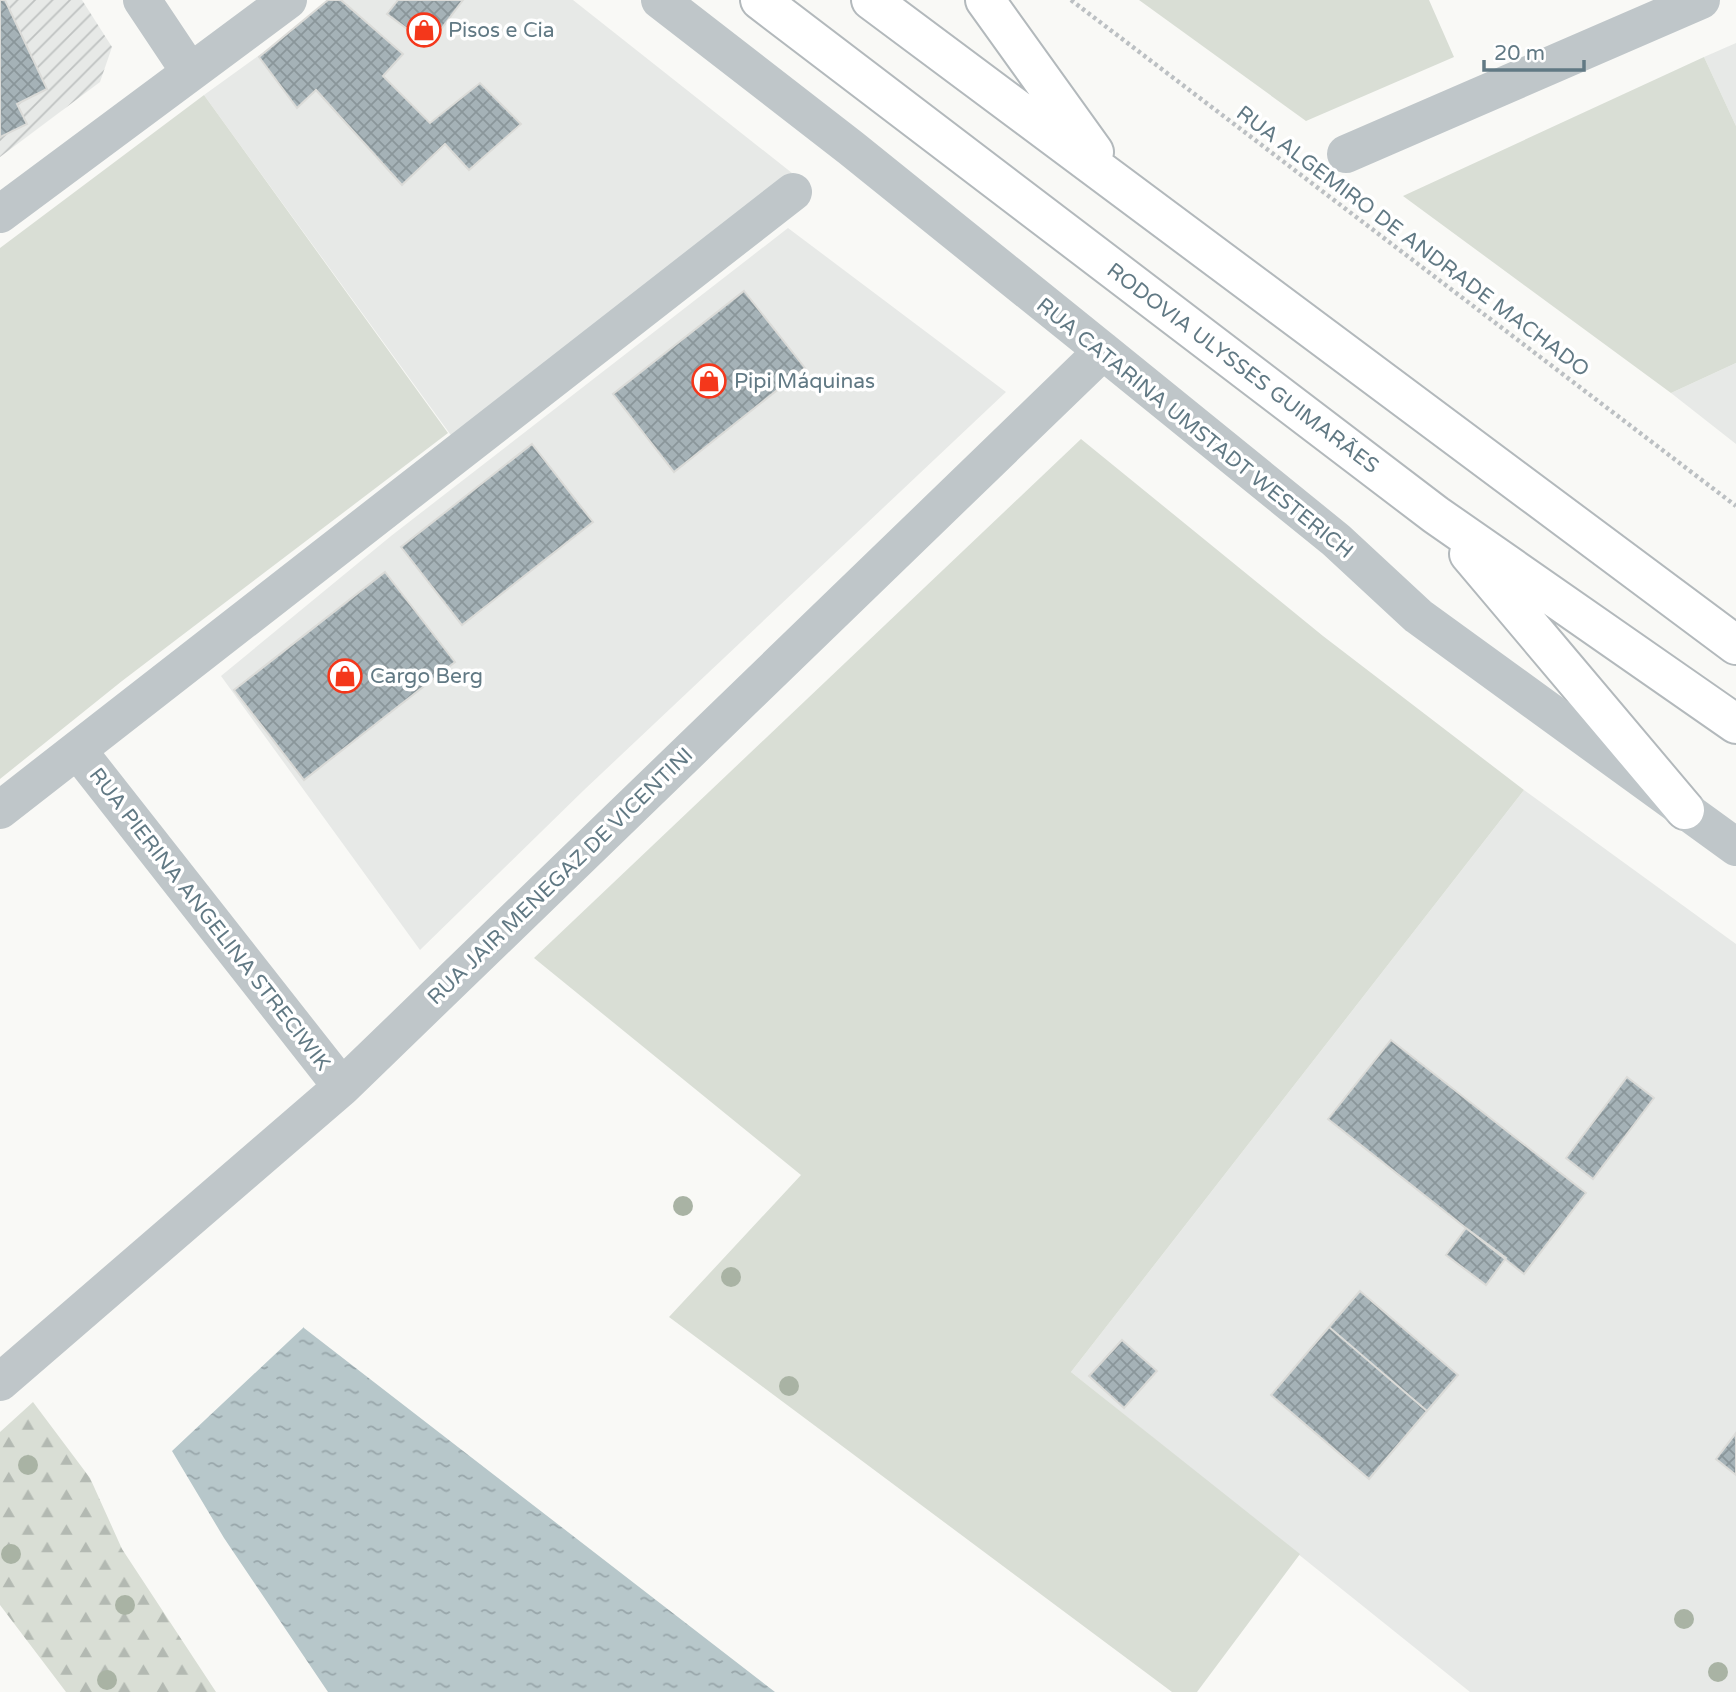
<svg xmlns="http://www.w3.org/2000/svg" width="1736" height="1692" font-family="'Varela Round',sans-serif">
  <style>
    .built { fill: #e7e9e7 }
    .industrial { fill: url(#industrial-furrows) }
    .grass { fill: #d9ded5 }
    .forest { fill: url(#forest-firs) }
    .water { fill: url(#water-ripples) }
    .building { fill: url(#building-cross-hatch); stroke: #dbdbd8; stroke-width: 2 }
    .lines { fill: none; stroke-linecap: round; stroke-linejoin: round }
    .highway-casing { stroke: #b3b9bc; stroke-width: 42 }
    .path { stroke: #bcc0c3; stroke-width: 4.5; stroke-dasharray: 3.5 3.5; stroke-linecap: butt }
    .minor { stroke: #bfc6c9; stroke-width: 38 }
    .highway { stroke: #fff; stroke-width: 38 }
    .tree { fill: #a9b3a4 }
    .labels { text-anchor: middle; stroke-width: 7; stroke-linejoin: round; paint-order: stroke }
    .poi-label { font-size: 21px; fill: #617984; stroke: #fff; text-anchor: start }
    .street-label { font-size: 21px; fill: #617984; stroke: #fff }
  </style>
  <defs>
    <pattern id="industrial-furrows" width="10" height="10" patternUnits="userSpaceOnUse" patternTransform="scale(1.75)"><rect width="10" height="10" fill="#e7e9e7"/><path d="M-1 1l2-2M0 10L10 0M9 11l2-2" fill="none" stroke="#bfc2c1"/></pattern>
    <pattern id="forest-firs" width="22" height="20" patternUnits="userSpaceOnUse" patternTransform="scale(1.75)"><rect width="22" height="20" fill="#d9ded5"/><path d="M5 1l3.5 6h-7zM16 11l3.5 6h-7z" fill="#b3b9b2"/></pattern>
    <pattern id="water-ripples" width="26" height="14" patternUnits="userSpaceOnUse" patternTransform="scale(1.75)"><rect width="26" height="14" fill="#b7c7ca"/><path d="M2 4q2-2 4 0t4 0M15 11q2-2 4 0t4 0" fill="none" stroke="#98a6aa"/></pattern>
    <pattern id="building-cross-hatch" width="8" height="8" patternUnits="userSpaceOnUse" patternTransform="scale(1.75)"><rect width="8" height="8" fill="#a5b2b7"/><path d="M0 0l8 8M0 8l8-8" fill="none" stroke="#8a969a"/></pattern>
  </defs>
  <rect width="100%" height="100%" fill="#f9f9f6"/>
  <path class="built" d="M336,0H573L792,173L458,445L204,95Z
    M1736,43V126L1704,57Z
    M788,228L1006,392L584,790L420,950L221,676L391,536Z
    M1736,363V444L1671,393Z
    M1524,790L1736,944V1692H1470L1071,1372Z"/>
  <path class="industrial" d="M0,0H82L112,47L100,82L0,157Z"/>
  <path class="grass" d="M1139,0H1429L1454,57L1306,121Z
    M1704,57L1736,126V363L1671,393L1403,196Z
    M204,95L448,433L122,681L0,779V248Z
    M1081,439L1323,636L1524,790L1071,1372L1300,1554L1197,1692H1172L669,1317L801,1175L534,958Z"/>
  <path class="forest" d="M33,1402L90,1478L122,1549L216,1692H66L0,1605V1432Z"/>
  <path class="water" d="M304,1327V1328L775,1692H328L224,1538L172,1451Z"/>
  <path class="building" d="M0,0H5L47,89L17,104L27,124L0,137Z
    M328,0H341L403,54L383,76L430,123L480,83L521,124L469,170L445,144L402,185L316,90L297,108L259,57Z
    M398,0H463L429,45L387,14Z
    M744,291L805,368L674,472L613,394Z
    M532,444L593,522L462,625L401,547Z
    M385,572L455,662L304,780L234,690Z
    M1391,1040L1586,1193L1524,1274L1328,1119Z
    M1627,1077L1654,1098L1593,1179L1566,1158Z
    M1466,1228L1506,1258L1486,1285L1446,1255Z
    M1360,1291L1458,1375L1427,1411L1329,1327Z
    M1329,1327L1427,1411L1369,1479L1271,1395Z
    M1122,1340L1157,1371L1124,1408L1089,1376Z
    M1736,1433V1475L1716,1459Z"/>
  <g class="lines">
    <defs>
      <path id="highway" d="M760,0L1436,515L1736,724
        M871,0L1736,645
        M985,0L1094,152
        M1469,554L1685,810"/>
    </defs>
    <use href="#highway" class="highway-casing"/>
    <path class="path" d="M1071,0L1736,506"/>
    <path class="minor" d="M142,0L190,72
      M660,0L851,148L1103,351L1336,540L1418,616L1736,847
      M1346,154L1701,0
      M0,214L288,0
      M78,751L342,1087
      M0,810L793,192
      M0,1382L342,1087L1103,351"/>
    <use href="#highway" class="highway"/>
  </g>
  <g class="tree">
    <circle cx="683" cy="1206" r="10"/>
    <circle cx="731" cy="1277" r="10"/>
    <circle cx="789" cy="1386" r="10"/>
    <circle cx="28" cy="1465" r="10"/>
    <circle cx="11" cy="1554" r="10"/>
    <circle cx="125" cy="1605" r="10"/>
    <circle cx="1684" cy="1619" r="10"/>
    <circle cx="1718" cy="1672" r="10"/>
    <circle cx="107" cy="1680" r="10"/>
  </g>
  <defs>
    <symbol id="shop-ring" viewBox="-11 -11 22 22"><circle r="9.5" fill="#fff" stroke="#f4371b" stroke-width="1.5"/><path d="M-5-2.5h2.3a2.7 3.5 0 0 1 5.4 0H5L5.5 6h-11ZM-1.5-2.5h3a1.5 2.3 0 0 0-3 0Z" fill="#f4371b"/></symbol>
  </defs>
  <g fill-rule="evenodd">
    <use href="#shop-ring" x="405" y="11" width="38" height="38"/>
    <use href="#shop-ring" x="690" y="362" width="38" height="38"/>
    <use href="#shop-ring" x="326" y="657" width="38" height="38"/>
  </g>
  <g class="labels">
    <g class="poi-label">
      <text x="448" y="37">Pisos e Cia</text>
      <text x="734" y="388">Pipi Máquinas</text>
      <text x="370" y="683">Cargo Berg</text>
    </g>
    <g class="street-label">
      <text transform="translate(1413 241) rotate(37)" y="7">RUA ALGEMIRO DE ANDRADE MACHADO</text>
      <text transform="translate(1243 368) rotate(37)" y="7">RODOVIA ULYSSES GUIMARÃES</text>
      <text transform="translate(1195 428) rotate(39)" y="7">RUA CATARINA UMSTADT WESTERICH</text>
      <text transform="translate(560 876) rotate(-44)" y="7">RUA JAIR MENEGAZ DE VICENTINI</text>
      <text transform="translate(210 919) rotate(52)" y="7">RUA PIERINA ANGELINA STRECIWIK</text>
    </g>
  </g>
  <path d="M1484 60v10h100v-10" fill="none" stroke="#617984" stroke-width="3.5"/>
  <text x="1494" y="60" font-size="21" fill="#617984" stroke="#ffffff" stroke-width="5" paint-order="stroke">20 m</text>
</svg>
